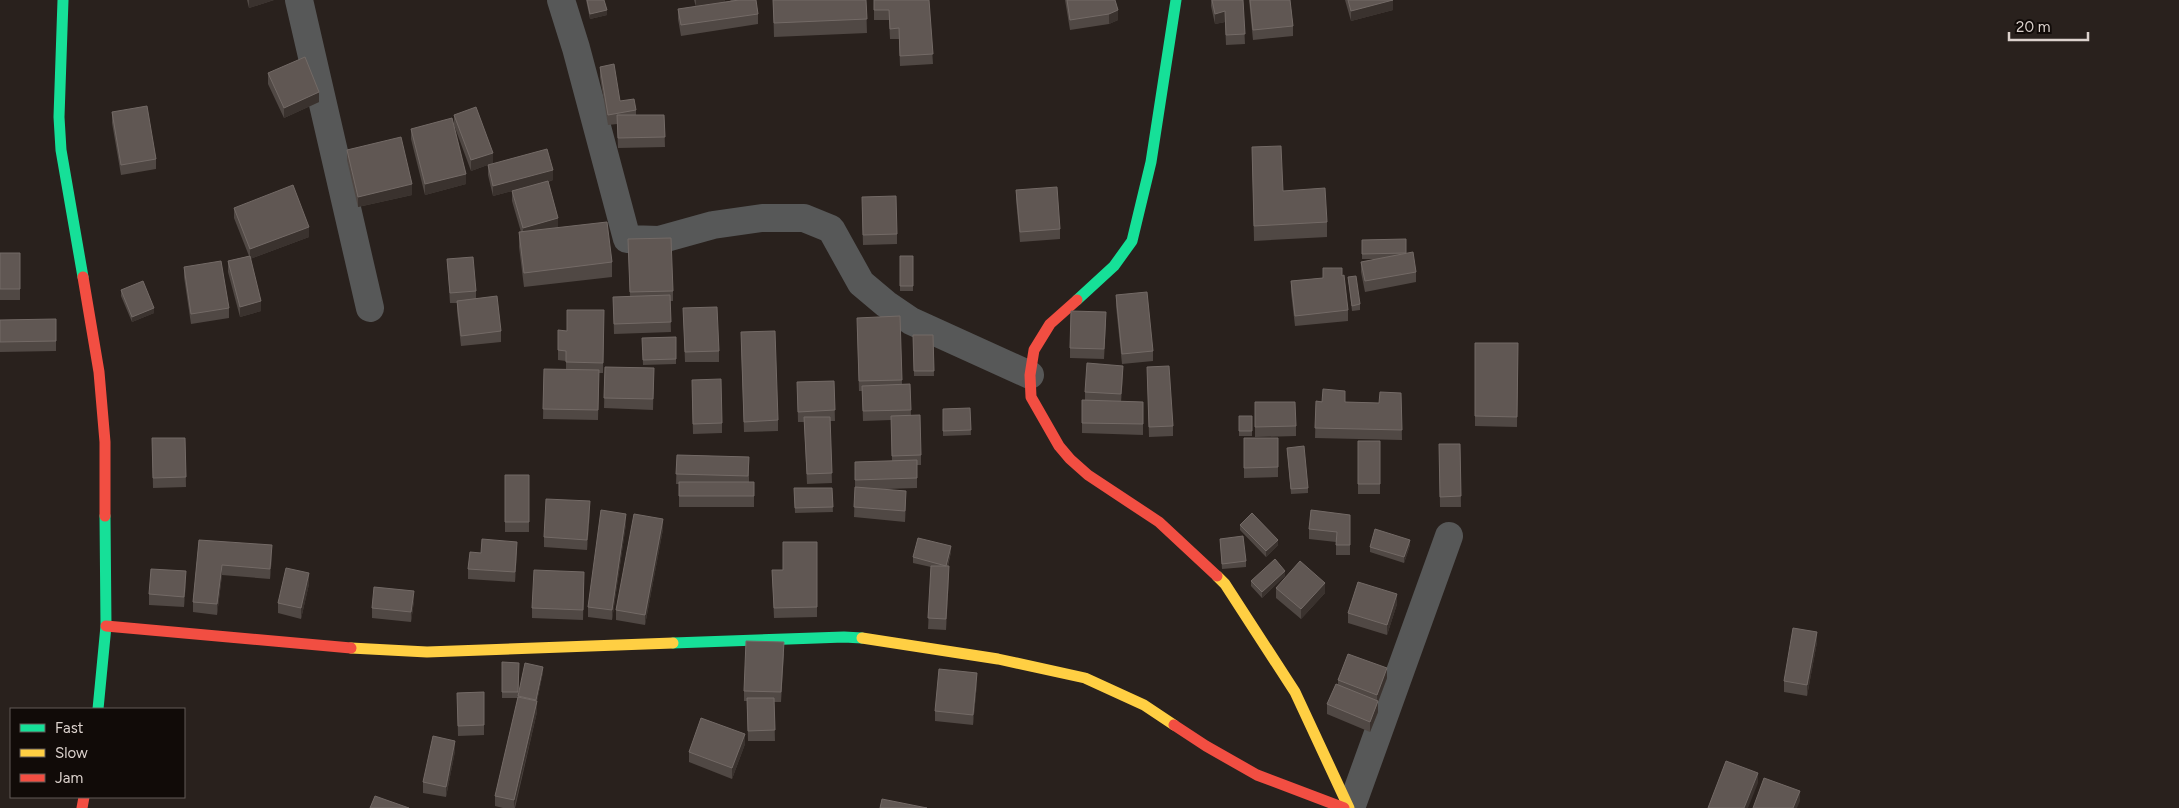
<svg xmlns="http://www.w3.org/2000/svg" width="2179" height="808" font-family="Figtree,sans-serif">
  <style>
    .lines { fill: none; stroke-linecap: round; stroke-linejoin: round }
    .street { stroke: #575858; stroke-width: 28 }
    .fast { stroke: #16e098; stroke-width: 11 }
    .slow { stroke: #ffcf43; stroke-width: 11 }
    .jam { stroke: #f24e42; stroke-width: 11 }
    .wall { fill: #504844 }
    .shaded-wall { fill: #3a322e }
    .building { fill: #605753; stroke: #736a66 }
  </style>
  <rect width="100%" height="100%" fill="#29211d"/>
  <g class="lines">
    <path class="street" d="M299,0L370,308
      M561,0L576,48L627,239L659,240L713,225L762,218H804L831,229L861,283L886,304L911,321L1030,375
      M1351,808L1449,536"/>
    <path class="fast" d="M63,0L59,117L61,150L83,277
      M1077,300L1114,266L1132,241L1151,162L1176,0
      M673,643L844,637L862,638
      M98,709L106,626L105,516"/>
    <path class="slow" d="M1217,576L1225,584L1295,692L1349,808
      M862,638L998,659L1085,678L1144,705L1174,725
      M351,648L427,652L673,643"/>
    <path class="jam" d="M83,277L99,372L105,442V516
      M1077,300L1050,324L1034,350L1030,375L1031,397L1059,446L1070,459L1088,475L1159,522L1217,576
      M106,626L351,648
      M1174,725L1206,746L1257,775L1344,808
      M82,808L84,797"/>
  </g>
  <path class="wall" d="M247,0H274L249,8Z
    M586,0H604L607,15L590,19Z
    M694,0H725V2L716,3L731,1L730,0H756L758,14V24L681,36L678,19V9L696,7Z
    M773,0H866L867,33L774,37Z
    M874,0H929L933,64L900,66L899,39H890L889,20H874Z
    M1065,0H1115L1118,20L1109,24L1070,30Z
    M1211,0H1243L1245,44L1226,45L1225,22L1215,24L1211,6Z
    M1249,0H1290L1293,26V36L1253,40Z
    M1345,0H1393V10L1351,21Z
    M600,67L620,101L636,110V115H664L665,147L618,148L617,124L608,125L600,77Z
    M268,73L319,102L284,118L268,84Z
    M112,112L156,159V169L121,175L112,123Z
    M454,115L493,163L471,171L454,125Z
    M411,129L466,184L425,195L411,139Z
    M1252,147L1283,191L1327,222V237L1254,241Z
    M347,150L412,195L358,207L347,160Z
    M488,165L553,180L548,182L558,228L612,262V277L524,287L519,247V232H521L512,201V191L516,190L493,196L488,175Z
    M1016,190L1060,229V239L1020,242L1016,200Z
    M862,207L897,234V244L863,245Z
    M234,208L309,237L250,259L261,311L240,317L228,272V261L249,256L234,218Z
    M1362,240L1406,254L1416,272V282L1365,292L1361,272V262L1376,259H1362Z
    M628,249L673,291V301H670L671,332L614,334L613,297H630Z
    M0,253H20V300H0Z
    M900,256H913V291H900Z
    M447,259L476,291V298L501,331V342L461,346L457,311V303H450Z
    M184,267L229,308V318L191,324L184,277Z
    M1342,276L1348,310V321L1295,326L1291,292V281Z
    M1348,277L1360,304V310L1352,311Z
    M121,290L154,313L132,322L121,296Z
    M1116,295L1153,351V361L1122,364L1116,306Z
    M683,308L719,351V362H685Z
    M604,310L603,373H599L598,420L543,419L544,369L566,370V361L558,360V350L567,331Z
    M900,316L902,384H910L911,415L921,455V465H917V488L886,489L906,501L905,522L854,517L855,488V462L892,461L891,420L863,421L862,391H859L857,328Z
    M0,320L56,341V351L0,352Z
    M1106,323L1104,359L1070,358V348Z
    M913,335H933L934,376H914Z
    M676,337V364L643,365L642,338Z
    M741,342L778,420V431L744,432Z
    M1475,343H1518L1517,427L1475,426Z
    M605,367L654,368L653,410L604,408Z
    M1147,367L1173,426V436L1149,437Z
    M1123,376L1121,401L1143,402V435L1082,433V400H1085V392Z
    M834,381L835,421H830L832,483L807,484L804,422H798L797,382Z
    M692,390L722,423V433L693,434Z
    M1401,393L1402,440L1315,438L1316,401L1379,403Z
    M1255,402L1296,426V436L1255,437Z
    M970,408L971,435L943,436V409Z
    M1239,416H1252V436H1239Z
    M152,438H185L186,487L153,488Z
    M1244,438L1278,467V477L1244,478Z
    M1358,441H1380V494H1358Z
    M1439,444H1460L1461,507H1440Z
    M1287,448L1308,488V493L1291,494Z
    M677,455L749,457V482H754V507H679V484H676Z
    M505,475H529V532H505Z
    M794,488H832L833,512L795,513Z
    M590,512L587,550L544,547V537Z
    M1350,515V555H1336V542L1309,539V529Z
    M626,524L612,620L588,617V607Z
    M1240,525L1278,545L1266,557L1240,530Z
    M663,529L645,625L616,620V610Z
    M1220,539L1246,561V567L1222,569Z
    M199,540L272,556L270,579L222,575L217,615L193,612V602Z
    M817,542V617L774,618L772,570H783Z
    M1410,545L1404,563L1370,552V547Z
    M517,552L515,582L468,579V569L481,553Z
    M951,552L948,566L949,577L946,630L928,629L931,567L913,563V557Z
    M1285,576L1262,598L1251,586V581Z
    M186,581L184,607L149,605V594Z
    M584,582L583,620L532,618V608Z
    M309,584L301,619L278,613V603Z
    M1276,588L1325,593L1301,619L1276,598Z
    M414,601L411,622L372,618V608Z
    M1397,604L1387,635L1348,623V613Z
    M1817,642L1807,696L1784,692V681Z
    M784,653L781,702H774L775,741H748L747,701H744V691Z
    M502,662L519,663L518,696L543,672L537,701V712L515,808H503L495,806V796L518,698H502Z
    M1387,678L1378,702V712L1370,732L1327,714V704L1338,684V680Z
    M977,683L973,725L935,721V711Z
    M484,692V735L458,736L457,693Z
    M745,744L732,779L689,762V752Z
    M455,751L446,797L423,793V782Z"/>
  <path class="shaded-wall" d="M249,0H274L249,8Z
    M696,0H725V2L696,8Z
    M1393,0V10L1351,21V11Z
    M607,10V15L590,19V14Z
    M1118,10V20L1109,24V14Z
    M1225,11V22L1215,24V14Z
    M319,92V102L284,118V108Z
    M493,153V163L471,171V160Z
    M553,170V180L493,196V186Z
    M466,174V184L425,195V184Z
    M412,184V195L358,207V197Z
    M558,218V228L523,238V228Z
    M309,227V237L250,259V249Z
    M261,301V311L240,317V307Z
    M154,308V313L132,322V317Z
    M1123,366V376L1121,404V394Z
    M906,491V501L905,522V511Z
    M590,501V512L587,550V540Z
    M626,514V524L612,620V610Z
    M663,519V529L645,625V615Z
    M1278,540V545L1266,557V551Z
    M1410,540V545L1404,563V557Z
    M517,542V552L515,582V572Z
    M272,545V556L270,579V569Z
    M951,546V552L946,571V566Z
    M222,565V575L217,615V604Z
    M949,566V577L946,630V619Z
    M186,571V581L184,607V597Z
    M1285,571V576L1262,598V592Z
    M309,573V584L301,619V608Z
    M1325,583V593L1301,619V609Z
    M414,591V601L411,622V612Z
    M1397,594V604L1387,635V625Z
    M1817,632V642L1807,696V685Z
    M543,667V672L536,706V700Z
    M1387,668V678L1378,702V712L1370,732V722L1377,705V695Z
    M977,673V683L973,725V715Z
    M537,701V712L514,808V800Z
    M745,734V744L732,779V768Z
    M455,741V751L446,797V787Z
    M1758,773V783L1748,808H1744Z
    M1800,791V801L1797,808H1793Z"/>
  <path class="building" d="M587,0H604L607,10L590,14Z
    M739,0H756L758,14L681,25L678,9Z
    M773,0H866L867,19L774,23Z
    M874,0H929L933,54L900,56L899,28L890,29L889,10H874Z
    M1067,0H1115L1118,10L1109,14L1070,20Z
    M1212,0H1243L1245,34L1226,35L1225,11L1215,14Z
    M1250,0H1290L1293,26L1253,30Z
    M1348,0H1393L1351,11Z
    M305,57L319,92L284,108L268,73Z
    M614,64L620,101L634,99L636,110L608,115L600,67Z
    M147,106L156,159L121,165L112,112Z
    M476,107L493,153L471,160L454,115Z
    M617,115H664L665,137L618,138Z
    M452,118L466,174L425,184L411,129Z
    M401,137L412,184L358,197L347,150Z
    M1281,146L1283,191L1325,188L1327,222L1254,226L1252,147Z
    M547,149L553,170L493,186L488,165Z
    M548,181L558,218L523,228L512,191Z
    M293,185L309,227L250,249L234,208Z
    M1057,187L1060,229L1020,232L1016,190Z
    M896,196L897,234L863,235L862,197Z
    M607,222L612,262L524,273L519,232Z
    M671,238L673,291L630,292L628,239Z
    M1406,239V253L1362,254V240Z
    M1413,252L1416,272L1365,281L1361,262Z
    M0,253H20V289H0Z
    M250,256L261,301L240,307L228,261Z
    M900,256H913V286H900Z
    M473,257L476,291L450,293L447,259Z
    M221,261L229,308L191,314L184,267Z
    M1323,268H1342V276L1344,275L1348,310L1295,316L1291,281L1323,278Z
    M1356,276L1360,304L1352,306L1348,277Z
    M143,281L154,308L132,317L121,290Z
    M1147,292L1153,351L1122,354L1116,295Z
    M670,295L671,322L614,324L613,297Z
    M497,296L501,331L461,336L457,301Z
    M717,307L719,351L685,352L683,308Z
    M567,310H604L603,363L566,362V351L558,350V330L567,331Z
    M1071,311L1106,312L1104,349L1070,348Z
    M900,316L902,380L859,381L857,318Z
    M56,319V341L0,342V320Z
    M775,331L778,420L744,422L741,332Z
    M913,335H933L934,371H914Z
    M676,337V359L643,360L642,338Z
    M1475,343H1518L1517,417L1475,416Z
    M1087,363L1123,366L1121,394L1085,392Z
    M1169,366L1173,426L1149,427L1147,367Z
    M605,367L654,368L653,399L604,398Z
    M544,369L599,370L598,410L543,409Z
    M721,379L722,423L693,424L692,380Z
    M834,381L835,410L798,412L797,382Z
    M910,384L911,410L863,411L862,386Z
    M1323,389L1345,391V402L1379,403L1380,392L1401,393L1402,430L1315,428L1316,401L1322,402Z
    M1082,400L1143,402V424L1082,423Z
    M1255,402H1295L1296,426L1255,427Z
    M970,408L971,430L943,431V409Z
    M920,415L921,455L892,456L891,416Z
    M1239,416H1252V431H1239Z
    M804,417H830L832,473L807,474Z
    M152,438H185L186,477L153,478Z
    M1244,438H1278V467L1244,468Z
    M1358,441H1380V484H1358Z
    M1439,444H1460L1461,496L1440,497Z
    M1304,446L1308,488L1291,489L1287,448Z
    M677,455L749,457L748,476L676,474Z
    M917,460V478L855,480V462Z
    M505,475H529V522H505Z
    M679,482H754V496H679Z
    M855,487L906,491L905,511L854,507Z
    M794,488H832L833,507L795,508Z
    M546,499L590,501L587,540L544,537Z
    M601,510L626,514L612,610L588,607Z
    M1311,510L1350,515V545H1336L1337,532L1309,529Z
    M1252,513L1278,540L1266,551L1240,525Z
    M634,514L663,519L645,615L616,610Z
    M1375,529L1410,540L1404,557L1370,547Z
    M1243,536L1246,561L1222,564L1220,539Z
    M918,538L951,546L946,566L913,557Z
    M482,539L517,542L515,572L468,569L470,552L481,553Z
    M199,540L272,545L270,569L222,565L217,604L193,602Z
    M783,542H817V607L774,608L772,570H783Z
    M1275,559L1285,571L1262,592L1251,581Z
    M1300,561L1325,583L1301,609L1276,588Z
    M931,566H949L946,619L928,618Z
    M286,568L309,573L301,608L278,603Z
    M151,569L186,571L184,597L149,594Z
    M534,570L584,572L583,610L532,608Z
    M1358,582L1397,594L1387,625L1348,613Z
    M374,587L414,591L411,612L372,608Z
    M1793,628L1817,632L1807,685L1784,681Z
    M746,641L784,642L781,692L744,691Z
    M1348,654L1387,668L1377,695L1338,680Z
    M502,662L519,663L518,692H502Z
    M525,663L543,667L536,700L518,696Z
    M939,669L977,673L973,715L935,711Z
    M1336,684L1378,701L1370,722L1327,704Z
    M484,692V725L458,726L457,693Z
    M518,697L537,701L514,800L495,796Z
    M747,698H774L775,730L748,731Z
    M701,718L745,734L732,768L689,752Z
    M433,736L455,741L446,787L423,782Z
    M1726,761L1758,773L1744,808H1708Z
    M1764,778L1800,791L1793,808H1753Z
    M375,796L409,808H370Z
    M882,799L927,808H880Z"/>
  <rect x="10" y="708" width="175" height="90" fill="#110b08" stroke="#625b57"/>
  <rect x="20" y="724" width="25" height="8" fill="#16e098" stroke="#625b57"/>
  <text x="55" y="733" font-size="15" fill="#dcd2cd">Fast</text>
  <rect x="20" y="749" width="25" height="8" fill="#ffcf43" stroke="#625b57"/>
  <text x="55" y="758" font-size="15" fill="#dcd2cd">Slow</text>
  <rect x="20" y="774" width="25" height="8" fill="#f24e42" stroke="#625b57"/>
  <text x="55" y="783" font-size="15" fill="#dcd2cd">Jam</text>
  <path d="M2009 32v8h79v-8" fill="none" stroke="#dcd2cd" stroke-width="2.5"/>
  <text x="2016" y="32" font-size="15" fill="#dcd2cd" stroke="#110b08" stroke-width="4" paint-order="stroke">20 m</text>
</svg>
